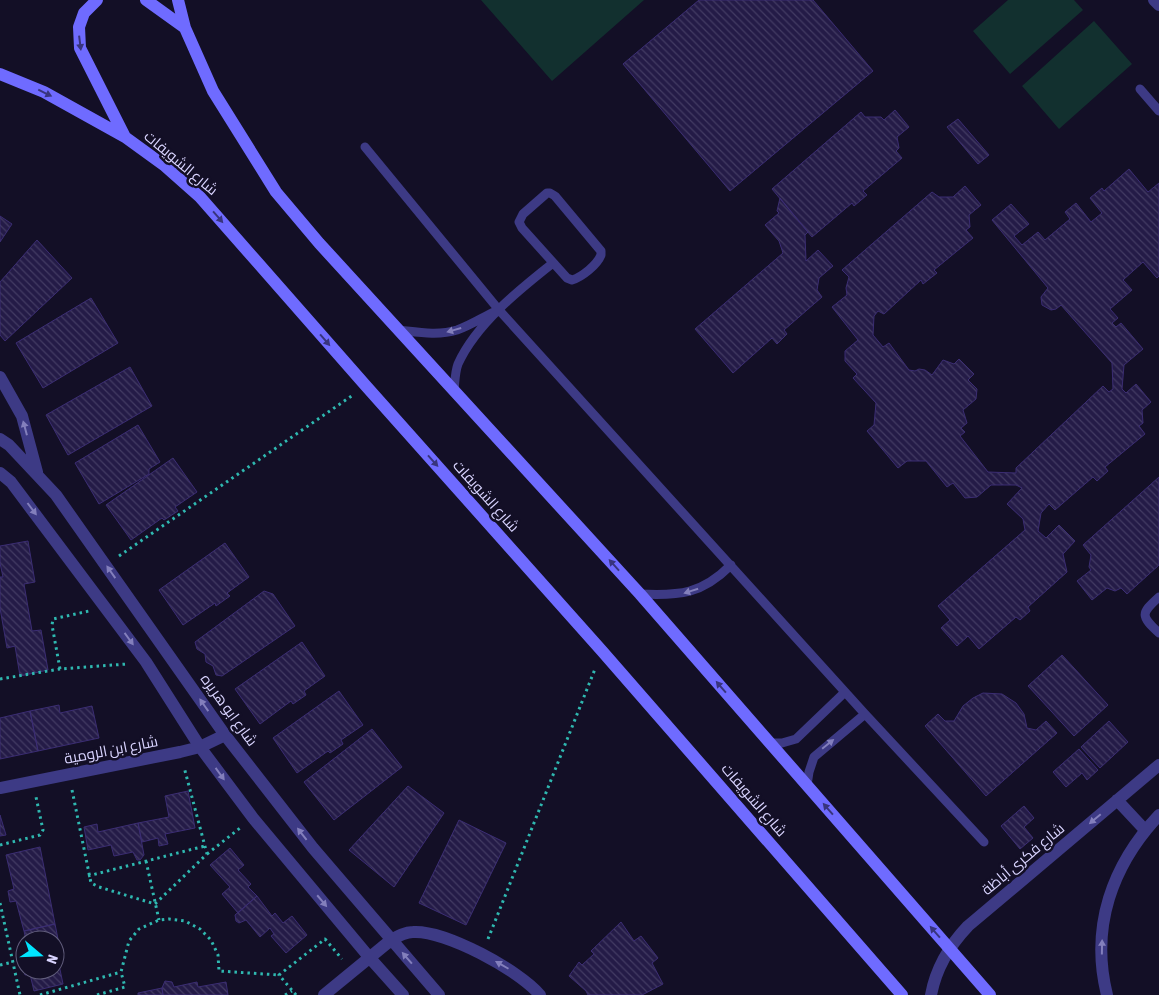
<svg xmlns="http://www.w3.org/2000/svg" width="1159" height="995" font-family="'Asap Condensed',Cairo,sans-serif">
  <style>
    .garden { fill: #12302f }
    .building { fill: url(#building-back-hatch); stroke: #3b2d73 }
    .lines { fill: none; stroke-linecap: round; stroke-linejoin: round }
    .path { stroke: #2fb8b0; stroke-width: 3; stroke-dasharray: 2.5 4; stroke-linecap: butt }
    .service { stroke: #3d3a85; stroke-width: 9 }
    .minor { stroke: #3d3a85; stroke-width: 12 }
    .secondary { stroke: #6f6bff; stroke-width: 12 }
    .oneway { fill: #38347d }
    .oneway2 { fill: #837fbc }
    .labels { text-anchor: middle; stroke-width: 5; stroke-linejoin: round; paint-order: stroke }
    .street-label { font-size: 15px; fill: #d9d4ff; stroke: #130f26 }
  </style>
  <defs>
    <pattern id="building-back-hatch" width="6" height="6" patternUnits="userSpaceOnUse" patternTransform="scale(1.25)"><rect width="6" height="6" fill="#241b47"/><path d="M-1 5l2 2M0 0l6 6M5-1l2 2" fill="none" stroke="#433b63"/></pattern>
  </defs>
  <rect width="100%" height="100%" fill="#130f26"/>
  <path class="garden" d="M481,0H644L552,81Z
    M1008,0H1074L1083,10L1010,74L973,31Z
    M1094,21L1132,64L1059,129L1022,86Z"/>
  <path class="building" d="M699,0H813L873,71L730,191L623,64Z
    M895,110L909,127L897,137L899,148L896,151L902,158L863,191L867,195L854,206L852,203L812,237L772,189L861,112L865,117H881L884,120Z
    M958,119L989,155L978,164L947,127Z
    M1129,169L1148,192L1159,183V276L1157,278L1143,262L1123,280L1132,290L1110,309L1118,318L1112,323L1116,327L1121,323L1143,349L1124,365L1122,389L1126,393L1136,384L1151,402L1142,410L1143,423L1139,426L1145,434L1105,467L1108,471L1097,481L1093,477L1055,510L1049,504L1041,513L1038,531L1046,538L1059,525L1075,541L1063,554L1067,572L1028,607L1030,611L1020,620L1016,617L979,649L968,636L957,646L941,628L950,620L938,606L1025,530L1023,519L1007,504L1022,488L1016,485H991L977,497L965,498L953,483L947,487L926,461H907L898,468L867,431L874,425L876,403L853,378L857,374L845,361V351L858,340L832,307L847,295L846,288L849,277L842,270L932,192L939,197H953L965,186L981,205L969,215L970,227L966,230L973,238L934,270L937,273L923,284L921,280L884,314L878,311L874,316L873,335L883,347L889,343L909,370L915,371L919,369L925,370L932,375L943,360L954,364L959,359L974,374L968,380L977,389L976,399L963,410L967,423L961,428L965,432L960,436L988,472L1016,473V468L1103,386L1109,392L1113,389L1112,363L1061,305L1056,309L1051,310L1042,305L1041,297L1048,288L992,220L1011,204L1029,224L1014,236L1022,245L1038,232L1045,240L1070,219L1065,212L1076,203L1091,222L1102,213L1090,198L1102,188L1104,191Z
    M780,198L808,232L805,235L806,261L818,250L833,266L819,278L817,290L822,297L784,330L787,334L777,344L772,338L733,373L695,329L783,253L779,241L765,225L779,213L777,211Z
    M0,216L12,224L0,242Z
    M37,240L72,278L5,341L0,335V282Z
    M91,298L118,343L43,388L16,343Z
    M130,367L152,406L68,455L46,415Z
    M138,425L160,462L149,469V474L99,504L75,463Z
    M173,458L197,492L175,507L178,511L164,520L162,518L131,540L106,505Z
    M1159,477V565L1127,594L1121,588L1115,591L1107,588L1092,600L1077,581L1091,570L1089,567L1091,555L1083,545Z
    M28,541L35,582L24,584L32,631L41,630L48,670L20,676L15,646L7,648L0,608V577H3L0,563V546Z
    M225,543L249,577L227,593L230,596L216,606L215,603L183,625L159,590Z
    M264,591L273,594L295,626L222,676L216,675L213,666L206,662L205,654L197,649L195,642Z
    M302,642L325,676L304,691L306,695L293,704L291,701L260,724L235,689Z
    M1062,655L1108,705L1074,736L1028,686Z
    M339,691L363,725L341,740L343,744L330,753L328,751L297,773L273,738Z
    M983,693L1002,694L1016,703L1024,714L1027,728L1036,730L1046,721L1057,733L986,796L925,726L938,714L945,721H954L963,706L973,698Z
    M59,705L60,713L92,706L99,738L38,751L30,711Z
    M30,711L38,751L0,759V718Z
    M1109,721L1128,742L1100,768L1081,747Z
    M372,729L402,767L334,820L304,782Z
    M1079,749L1098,770L1087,780L1082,773L1066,787L1053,772Z
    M408,786L444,813L394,887L349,850Z
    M188,791L195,828L165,834L168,844L159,846L158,838L142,842L138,823L169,817L165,796Z
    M1024,806L1034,818L1024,827L1033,838L1020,849L1001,826Z
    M0,815L6,835L0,836Z
    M459,820L506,843L466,925L419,903Z
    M138,823L144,855L140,860H137L133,852L114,856L111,845L88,850L84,827L97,824L98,832Z
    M40,847L55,924L24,931L16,901L10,902L8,891L14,889L6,855Z
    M230,848L244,865L238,870L251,884L248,887L257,896L238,913L222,894L230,887L210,865Z
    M257,896L272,916L275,913L283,923L292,916L307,935L286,953L271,936L274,934L270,928L260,937L246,920L239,923L236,921L235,915Z
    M621,922L634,941L641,936L658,958L652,963L663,984L642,995H588L586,991L569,976L579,962L582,965L594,954L591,951Z
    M55,924L61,954L57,955L63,984L34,991L30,974L25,975L21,959L25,958V970H55V940H26L24,931Z
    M165,981L172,982L174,987L197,982L198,987L226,982L228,995H163L162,988Z
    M162,988L163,995H138V993Z"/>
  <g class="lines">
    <path class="path" d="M119,556L353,395
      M60,669L52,625L53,619L89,611
      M0,679L60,669L127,664
      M72,790L91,883L99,887L155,904L207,854L184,767
      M0,845L40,835L43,830L36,797
      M207,854L240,828
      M146,861L159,920
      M88,876L205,846
      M0,903L20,995
      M488,939L595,669
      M0,965L13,962
      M40,995L121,972
      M97,995L125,987L121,972L129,941L139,929L159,920L169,919L185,921L200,929L211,940L218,955L219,971L279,975
      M285,995L292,991
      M296,995L279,975L325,939L342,959"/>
    <path class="service" d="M1140,89L1159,111
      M365,147L499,310L865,714L984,842
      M547,193H550L555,196L601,251V255C597,265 582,277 572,280L567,278L522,228L519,222L523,214Z
      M398,330C417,332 438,336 457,330C471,325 483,317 496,311
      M454,390C455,382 455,372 458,364C476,324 520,289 553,263
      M640,594C680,596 702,594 731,565
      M1159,597C1140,614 1141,616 1159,633
      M770,743H782L796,739L845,692
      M807,785L809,772L814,757L865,714"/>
    <path class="minor" d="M1154,0L1159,5
      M0,377L22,416L37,472
      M0,439L9,445L56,495L225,735L313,848L439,995
      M0,473L11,482L146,662L200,747L253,818L369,957L403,995
      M0,788L180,752L200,747L225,735
      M1117,800L1145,830
      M324,995L391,940C398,936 405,932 413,932C445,930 519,970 540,995
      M931,995C936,968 949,946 968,926L1159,765
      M1107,995C1090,927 1112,865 1159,815"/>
    <path class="secondary" d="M97,0L84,13L79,27L80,48L125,137
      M146,0L185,28
      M178,0L185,28L213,91L276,192L319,243L640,594L990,995
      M0,74L44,92L125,137L165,166L200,197L366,386L602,651L902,995"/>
  </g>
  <defs><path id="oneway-solid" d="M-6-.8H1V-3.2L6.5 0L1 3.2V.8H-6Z" transform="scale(1.25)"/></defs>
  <g class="oneway">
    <use href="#oneway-solid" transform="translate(80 43) rotate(83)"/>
    <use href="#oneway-solid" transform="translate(45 93) rotate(26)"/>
    <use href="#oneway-solid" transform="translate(218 217) rotate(49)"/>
    <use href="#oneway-solid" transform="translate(325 340) rotate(49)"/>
    <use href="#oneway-solid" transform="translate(433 461) rotate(48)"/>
    <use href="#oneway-solid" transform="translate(614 565) rotate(-132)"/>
    <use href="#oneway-solid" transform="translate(721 687) rotate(-131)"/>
    <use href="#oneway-solid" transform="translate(828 809) rotate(-131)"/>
    <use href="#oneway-solid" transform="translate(935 932) rotate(-131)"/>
  </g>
  <g class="oneway2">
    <use href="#oneway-solid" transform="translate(454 330) rotate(164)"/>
    <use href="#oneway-solid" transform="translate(25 428) rotate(-105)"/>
    <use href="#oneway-solid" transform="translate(32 509) rotate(53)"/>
    <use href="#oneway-solid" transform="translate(111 572) rotate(-125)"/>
    <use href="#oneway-solid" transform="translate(691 591) rotate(162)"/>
    <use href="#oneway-solid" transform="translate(129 639) rotate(54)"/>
    <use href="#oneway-solid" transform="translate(204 705) rotate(-125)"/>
    <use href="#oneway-solid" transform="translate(828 744) rotate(-39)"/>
    <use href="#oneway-solid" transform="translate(220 774) rotate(54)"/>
    <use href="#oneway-solid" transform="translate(1095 819) rotate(140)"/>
    <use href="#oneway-solid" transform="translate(302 834) rotate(-128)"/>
    <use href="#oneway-solid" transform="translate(322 901) rotate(50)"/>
    <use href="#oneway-solid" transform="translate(1102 947) rotate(-89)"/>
    <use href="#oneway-solid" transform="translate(407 958) rotate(-131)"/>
    <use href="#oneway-solid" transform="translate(502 965) rotate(-150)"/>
  </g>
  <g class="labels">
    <g class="street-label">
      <text transform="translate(181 163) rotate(40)" y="5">شارع الشويفات</text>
      <text transform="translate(486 496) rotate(48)" y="5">شارع الشويفات</text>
      <text transform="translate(229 710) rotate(54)" y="5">شارع ابو هريره</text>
      <text transform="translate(111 750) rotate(-11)" y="5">شارع ابن الرومية</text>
      <text transform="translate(754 800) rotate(49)" y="5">شارع الشويفات</text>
      <text transform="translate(1023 859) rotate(-40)" y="5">شارع فكرى أباظة</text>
    </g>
  </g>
  <g transform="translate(40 955) rotate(109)"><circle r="24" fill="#130f26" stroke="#625e7d"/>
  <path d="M0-4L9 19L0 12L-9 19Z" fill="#00e5ff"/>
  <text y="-8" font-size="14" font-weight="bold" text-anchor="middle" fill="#d9d4ff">N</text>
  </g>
</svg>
